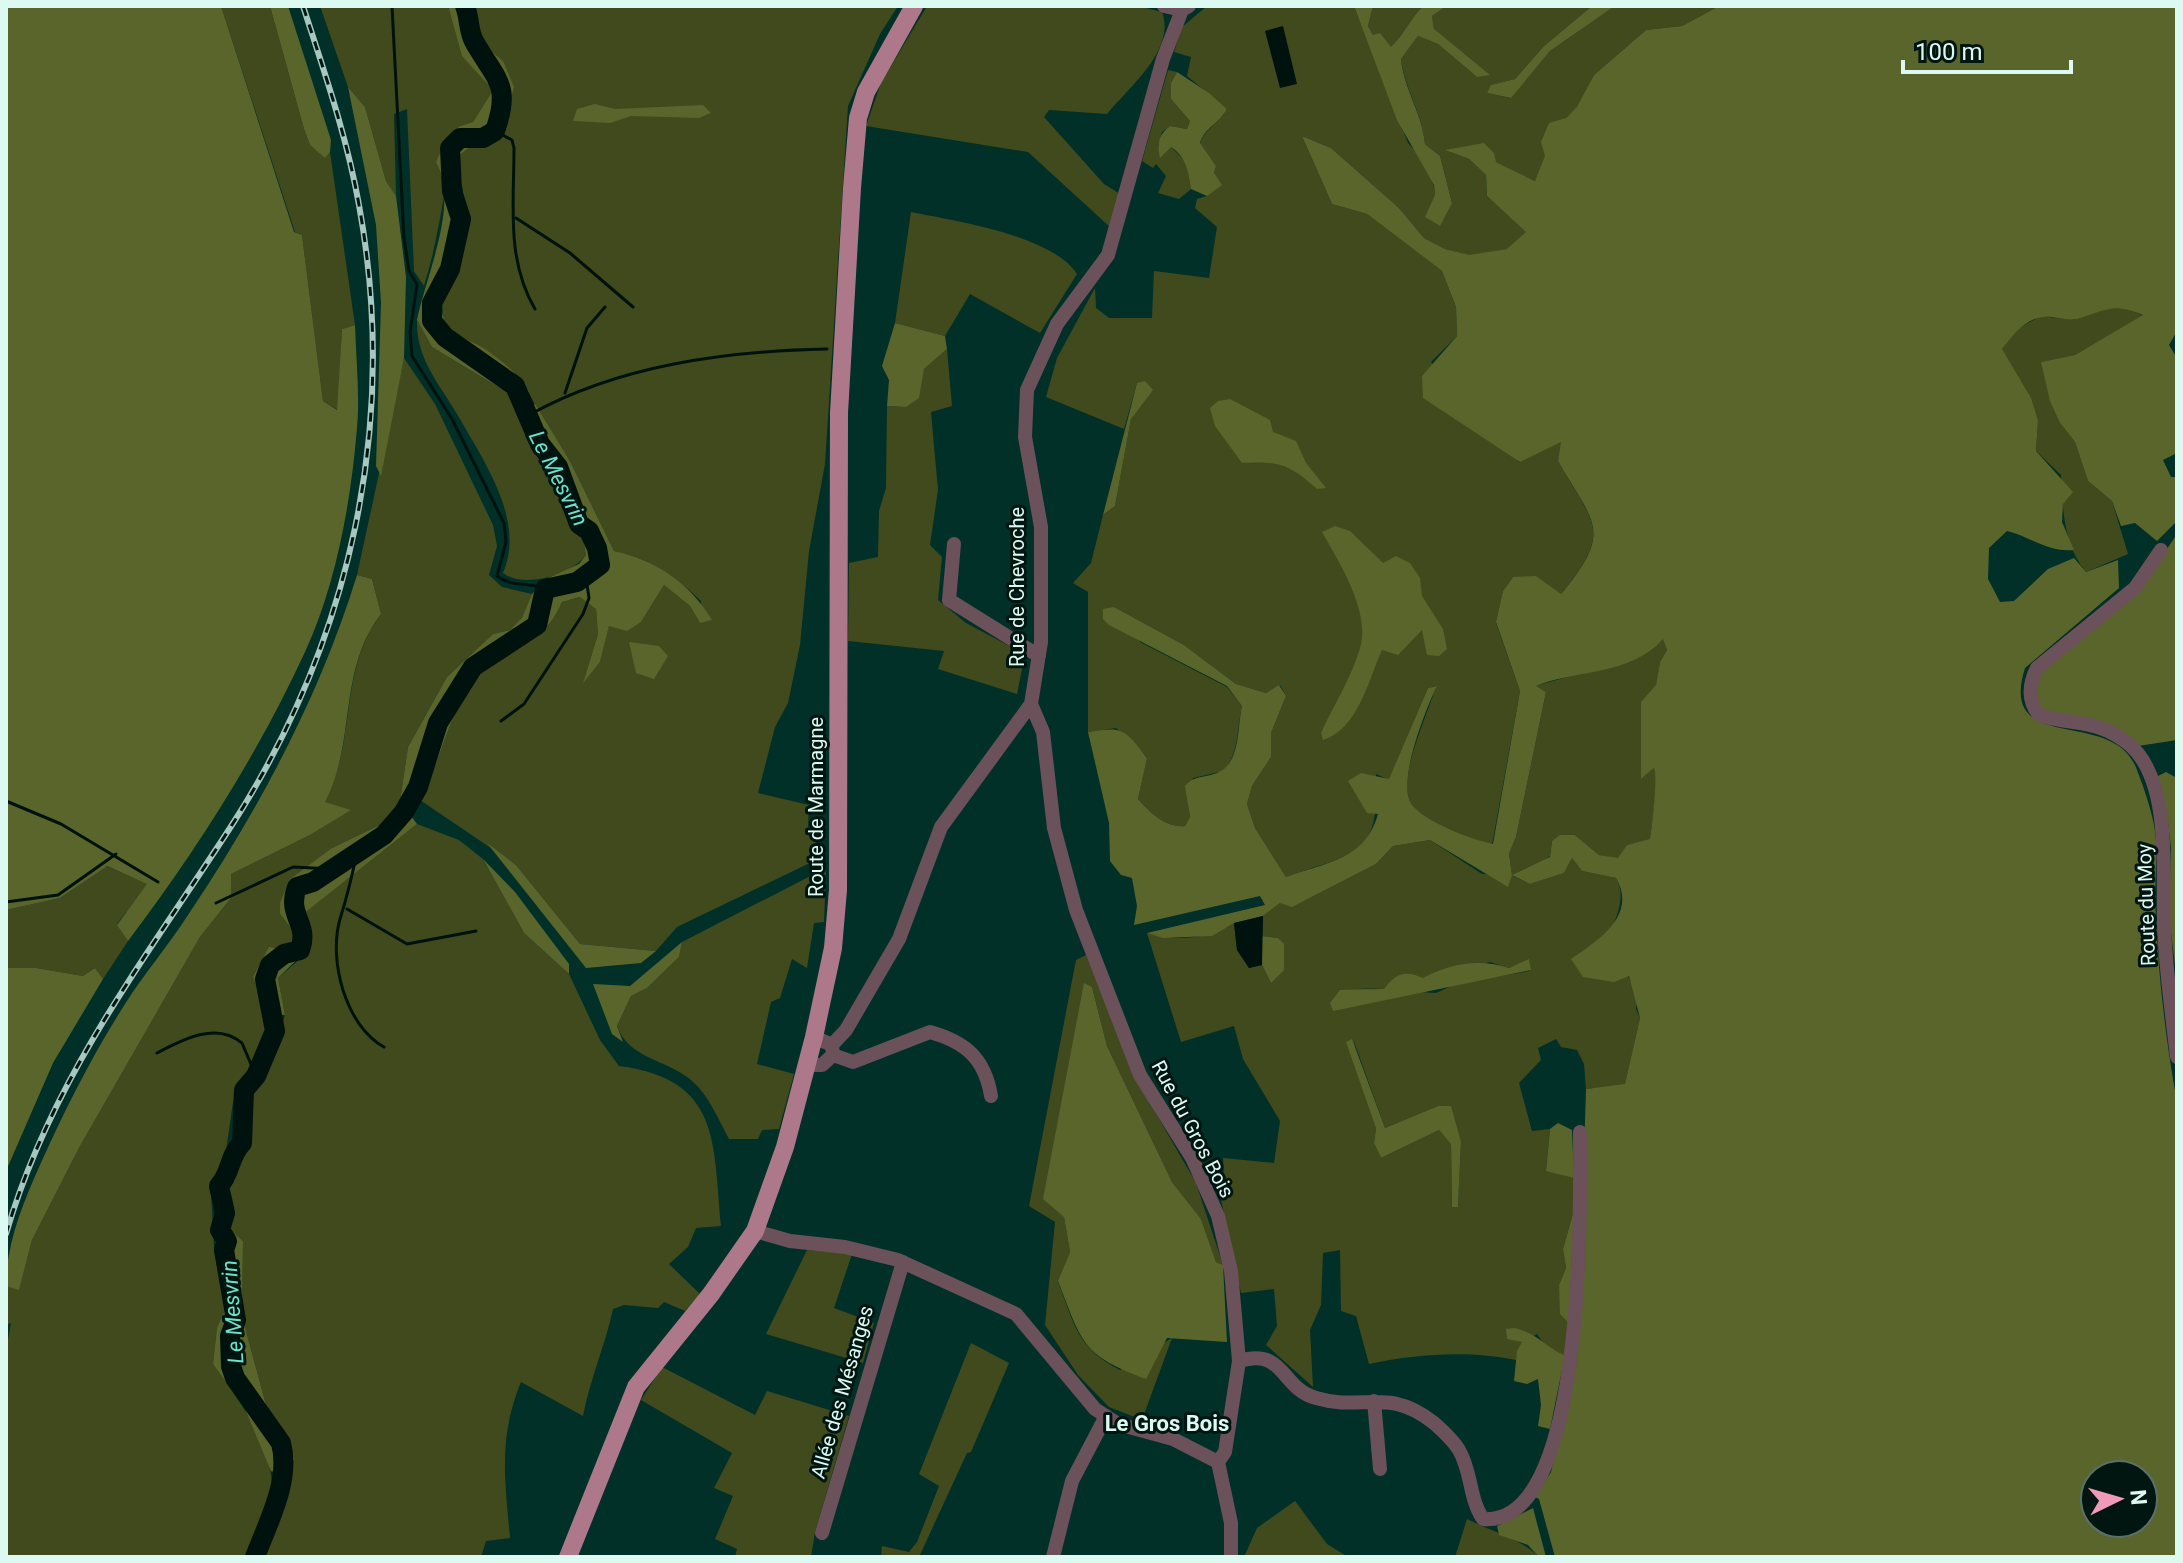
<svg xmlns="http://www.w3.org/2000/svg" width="2183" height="1563" font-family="Roboto,sans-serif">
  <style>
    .green { fill: #414a1c; fill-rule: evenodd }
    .forest { fill: #5a652b; fill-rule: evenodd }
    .water { fill: #00120e }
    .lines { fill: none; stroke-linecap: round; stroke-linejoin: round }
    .stream { stroke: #00120e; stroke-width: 3 }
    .river { stroke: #00120e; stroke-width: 20 }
    .minor { stroke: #6b5159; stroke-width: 14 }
    .major { stroke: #ad798a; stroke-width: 18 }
    .rail-casing { stroke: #a6c8c0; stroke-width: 6 }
    .rail { stroke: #011611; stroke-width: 3; stroke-dasharray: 9; stroke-linecap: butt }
    .labels { text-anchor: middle; stroke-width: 6; stroke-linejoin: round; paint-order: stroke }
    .street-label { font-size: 20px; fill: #ddfaf2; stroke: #011611 }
    .water-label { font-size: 22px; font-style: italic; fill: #6de1ca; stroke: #011611 }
    .neighbourhood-label { font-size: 22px; font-weight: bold; fill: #ddfaf2; stroke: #011611 }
  </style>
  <rect width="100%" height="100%" fill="#013028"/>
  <path class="green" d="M221,6H270L304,129L310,145L325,157L330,152L355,325L342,329L338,410L323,401L302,235L295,232Z
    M320,6H448L462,55L493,90L473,122L460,126C444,179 441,232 424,286L414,271L407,109L394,114L396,196L386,181L365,107L348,87Z
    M470,6H898L880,34L848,106L825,464L809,551L800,645L788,703L775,727L758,793L809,805L808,827L815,829L817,854L814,861L677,927L656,951L580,944L516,865L420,800C441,763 452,700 480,671C510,639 541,651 562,602L581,597L596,609L598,634L584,680L600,662L609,625L641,622L664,585L690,606L700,623L701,601C676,576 649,558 614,551L571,463L549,431L521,378L483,348L454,335L443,319L442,296L455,267L463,189L452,161L467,148L491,143L503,128V62L485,46Z
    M927,6H1138L1162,12C1176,50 1129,87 1107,114L1049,110L1044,117L1104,184L1120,194L1111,228L1028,152L866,126L881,83Z
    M1207,6H1354L1408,143C1421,156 1434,176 1435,195L1452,203L1440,156L1425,144C1422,112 1405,90 1401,59L1418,36L1438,44L1477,77L1434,29L1432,16L1447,6H1592L1544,46L1515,79L1492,85L1487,93L1510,98L1550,51L1615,6H1719L1682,26L1646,30L1594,75L1578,107L1566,118L1535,181L1496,162L1447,151L1469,159L1486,175L1487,196L1527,232L1508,249L1469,256L1445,249L1424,238L1399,208L1331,148L1302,136L1332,204L1367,214L1442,271L1456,307L1457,336L1431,362L1519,462L1562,441L1558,461C1594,525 1614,530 1560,595L1513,577L1503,591L1496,623L1520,691L1492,845C1472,838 1422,822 1411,803C1396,779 1429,712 1436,686L1428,688L1389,780L1376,774C1380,858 1356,852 1286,877L1255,828L1247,804L1252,786L1271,757V733L1286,696L1280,685L1266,693L1236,684L1184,645L1114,607L1140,642L1227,687L1242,706C1237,728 1239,753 1224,771L1193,778L1188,804L1190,817L1185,826C1165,828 1151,813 1138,799L1147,757L1116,728L1088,732V592L1073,583L1091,563L1103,515L1115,506L1131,419L1144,399L1137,383L1124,429L1046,397L1057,358L1095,288L1096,308L1109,318H1152L1154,271L1209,278L1217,227L1195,208L1197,199L1207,196L1216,166L1200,144C1205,128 1219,124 1227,109L1187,76L1191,57L1174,52L1182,27Z
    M1373,6H1423C1410,19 1403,34 1391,48L1373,35L1368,26Z
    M1168,70L1177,72L1171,83V99L1190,121L1187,129L1170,126L1162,132L1158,146L1171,147L1187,163L1191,189L1179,199L1158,193L1166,176L1156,164L1153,168L1142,161Z
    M911,212C955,221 1052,235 1077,274L1040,333L970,294L945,336L895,323Z
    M2121,306L2144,316L2075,355L2042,362L2060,423L2075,442L2088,481L2112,501L2128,554L2086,572C2063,544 2063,510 2061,475L2036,451L2038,421L2001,349L2017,329L2041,316L2074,320L2095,310Z
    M417,320L432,347L510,394L555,491L584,543L586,555C571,575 524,589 503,573C526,520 483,460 457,414C439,383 416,359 417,320Z
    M947,349L952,406L931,412L938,490L930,545L942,557L938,600L966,623L1015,649L1023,664L1017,694L938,669L944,651L848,641L849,563L878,557L879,511L886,488L887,406L906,407L924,369Z
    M404,358L435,404L493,525L497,546L489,575L502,587L532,594L523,618L510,630L493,634L447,677L408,747L400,801L386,822L332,848L280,914L290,927L294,940L253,977L268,1014L267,1034L261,1054L240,1080L233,1102L224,1165L211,1190L214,1249L225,1310L217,1327L213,1364C237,1397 281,1456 270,1499C266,1519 250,1536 247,1557H6V1350L11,1323L6,1325V1286L19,1289L32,1240L80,1146L200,937L231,898V874L310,835L350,810L324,802C358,742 337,672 381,614L372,579L357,575Z
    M1663,638L1667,650L1660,662L1642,778L1655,767C1659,780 1652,824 1650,840L1627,845L1619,859L1599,855L1575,835L1552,841L1550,856C1538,866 1525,866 1513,876L1530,884L1564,873L1572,858L1582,871L1616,878C1626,895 1618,915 1610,932L1637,997L1636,1009L1640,1018L1625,1085L1586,1089L1584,1064L1577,1050L1561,1047L1556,1039L1538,1048L1541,1060L1519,1083L1532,1131L1550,1129L1546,1170L1574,1178V1210L1563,1249L1566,1268L1559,1285L1569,1323L1565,1355L1546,1347L1537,1334L1523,1342L1516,1360C1470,1350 1414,1354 1369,1364L1356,1316L1341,1311L1340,1250L1323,1253L1321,1305L1310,1330L1313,1387L1266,1345L1277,1326L1274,1289L1241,1293L1217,1181L1224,1180L1223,1158L1274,1163L1280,1121L1243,1059L1234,1026L1181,1042L1147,933C1178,942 1207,939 1234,923L1237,950L1249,968L1262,965L1271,983C1280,967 1291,954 1278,938L1262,936L1263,916L1280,903L1305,900L1376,864L1393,846L1430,840L1482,874L1512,875L1509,852L1516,837L1546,692L1535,686L1585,672ZM1529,960L1530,971L1458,983L1436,993L1355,988L1384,989L1490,962L1509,968ZM1353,1039L1385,1128L1438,1106L1461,1142L1458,1207H1452L1451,1143L1439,1130L1381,1158L1374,1143L1376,1128Z
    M417,824L459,840L483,859L524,933L569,974L600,1040L619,1066C721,1079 713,1142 721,1226L696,1228L688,1247L669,1264L700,1294L685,1311L664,1302L658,1308L624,1305L613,1309C605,1346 590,1379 583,1416L521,1382C498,1438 505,1480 510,1538L486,1541L481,1557H262L291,1477L294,1458L266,1405L242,1316L243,1241L226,1226L232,1213L224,1193L233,1183L249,1137L246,1112L278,1039L285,1015L278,978L301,958L302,914Z
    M106,866L148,884L117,924L128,941L103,979L95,968L83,976L36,968H6V910L60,898Z
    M826,868L824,922L814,923L807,968L792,959L780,998L771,1002L757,1064L794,1074L779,1129L762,1130L758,1139H729C718,1119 709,1095 691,1080C666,1059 629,1059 617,1026L631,996L647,988L679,957L682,942Z
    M1086,955L1136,1079L1196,1183L1223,1265L1216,1262L1201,1219L1172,1182L1107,1046L1092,987L1064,1217L1070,1252L1058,1282C1075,1325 1076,1347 1120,1370L1172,1338L1142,1420L1109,1407L1078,1375L1045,1325L1055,1222L1029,1206L1076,960Z
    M807,1250L852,1254L834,1308L874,1323L863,1363L766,1334Z
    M971,1343L1009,1363L971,1452L967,1453L919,1557H881L882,1546L909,1552L917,1542L939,1486L919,1474Z
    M662,1367L755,1415L767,1391L849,1416L815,1532L811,1557H735L737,1549L715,1539L733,1496L714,1488L732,1453L641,1400Z
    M1295,1501L1327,1544L1348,1557H1244L1257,1528Z
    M1467,1519C1490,1531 1522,1539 1539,1557H1455Z"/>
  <path class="forest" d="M6,6H221L294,232L302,235L323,401L337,410L342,329L355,325C356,359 360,395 357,428C351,502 336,585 305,652C258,754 196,851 128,941L117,925L147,884L107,866L60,898L6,910Z
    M270,6H288L331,140L330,152L325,158L310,145L304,129Z
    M448,6H470L485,46L503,61L514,87L503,128L491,130L452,161C460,182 467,203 465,227C463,255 432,297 445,322C454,339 470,339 485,349C502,361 519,374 529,392L510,394L432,347L417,320C426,275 460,203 436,162L447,138L460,126L473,122L493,90L462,56Z
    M1354,6H1373L1368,26L1373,35L1380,33L1391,47C1404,34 1410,19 1423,6H1447L1432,16L1434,29L1490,75L1477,77L1438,44L1418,36L1401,59C1404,90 1422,112 1425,144L1440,156L1452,203L1440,226L1425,217L1435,195L1434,185L1397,120Z
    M1592,6H1615L1550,51L1511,98L1487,93L1491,85L1515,79L1544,46Z
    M1719,6H2177V331L2169,345L2177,358V453L2163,460L2171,477H2177V521L2157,541L2135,523L2121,526L2112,501L2088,481L2075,442L2060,423L2050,401L2041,362L2075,355L2143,315C2112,302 2107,310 2077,319C2069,321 2060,318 2052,317C2029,314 2015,332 2002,349L2031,398L2038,421L2036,451L2073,492L2063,504L2062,522L2074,550C2049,553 2031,537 2007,531L1989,548L1988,579L2000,602L2014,601L2048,569L2074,558L2086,572L2118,560L2119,588L2025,668C1997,758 2114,705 2137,770C2145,791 2155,819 2156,841C2157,867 2154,894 2156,920C2159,981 2166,1042 2177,1102V1557H1555L1539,1499L1535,1497L1551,1472L1578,1347L1586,1089L1625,1084L1640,1018L1629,976L1614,982L1583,977L1571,959C1597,941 1638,916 1616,878L1582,871L1572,858L1564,873L1530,884L1512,875L1508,887L1430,840L1393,846L1376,864L1292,907L1280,903L1263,916L1234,923L1212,936L1163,938L1147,933L1265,905L1260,896L1134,925L1137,906L1132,878L1121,875L1110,861L1109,823L1088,732C1124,726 1125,730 1147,758L1138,799C1151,813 1165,828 1185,826L1190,817L1185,786C1194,776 1201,778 1214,774C1241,767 1237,728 1242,706L1227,686L1109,625L1103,619V609L1114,607L1184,645L1236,684L1266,693L1279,685L1286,696L1271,733V757L1252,786L1247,804L1255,828L1286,877C1327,862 1365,860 1378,814L1367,813L1348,781L1361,773L1389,779L1428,688L1437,686C1426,708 1397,782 1411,803C1422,821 1473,840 1493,844L1520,691L1496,622L1503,591L1513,577L1536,576L1561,594C1614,530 1594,524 1558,461L1561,442L1520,462L1423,398L1422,376L1457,336L1456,307L1442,271L1367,214L1332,204L1302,136L1331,148L1399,208L1424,238L1445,249L1469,255L1507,249L1526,232L1487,196L1486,175L1469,159L1445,150L1484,143L1494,153L1496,162L1535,181L1545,156L1541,142L1549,123L1566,118L1577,107L1594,75L1646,30L1682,26ZM1663,639L1667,650L1660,662L1656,685L1641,702V779L1654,768C1658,778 1652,825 1650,839L1627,845L1618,858L1599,855L1575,835H1560L1552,841L1550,857L1512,875L1509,853L1516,837L1546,692L1536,686C1578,669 1630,676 1663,639ZM2095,1475H2143V1523H2095Z
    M1177,72L1209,93L1227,109C1219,124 1205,127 1200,143L1216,166L1214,173L1222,185L1207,196L1191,189C1188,171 1187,158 1171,147L1160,158C1157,144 1158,135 1170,126L1187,129L1190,121L1171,99V83Z
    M348,87L365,107L386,181L396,196L406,277L404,358L381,476L376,466L381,303L376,225Z
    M595,104L615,109L703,105L711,113L699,118L631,116L610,123L573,121L577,109Z
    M895,323L945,336L947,349L924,369L919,398L906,407L887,406L889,380L882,366Z
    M1145,381L1153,390L1131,419L1115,506L1103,515L1137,383Z
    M1230,399L1270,420L1273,432L1296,441L1306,463L1326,488L1317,489C1289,464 1280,461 1242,463L1215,426L1210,408L1218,401Z
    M535,404L571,463L614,551C656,560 690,583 712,620L700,623L690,606L664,585L641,622L627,631L609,626L600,662L583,683L598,634L596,609L580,597L562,602C541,651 510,639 480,671C452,700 441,763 420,800L400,801L417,824L303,914L311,946L278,978L285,1015L268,1014L253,977L269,947L286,950L294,941L290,927L280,914V903L289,880L332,848L386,822L400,801L408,747L447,677L493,634L510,630L522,618L532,594L548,578L579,564L586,555L584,543L555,491L521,412Z
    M1335,526L1350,531L1383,563L1396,556L1410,563L1420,578L1422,596L1443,629L1447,649L1439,656L1427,655L1422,630L1398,655L1382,650C1368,681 1358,729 1323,740L1321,733C1333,706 1352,677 1360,648C1371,612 1339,562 1322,532Z
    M2177,534V740L2138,746L2040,711L2034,701L2041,669L2138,592Z
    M357,575L372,579L381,614C337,671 357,741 325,802L351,810L310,835L231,874V898L200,937L80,1146L32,1240L19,1290L6,1286C6,1244 23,1203 40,1165C65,1109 92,1056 125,1004C144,974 168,946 188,915C259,809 319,698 357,575Z
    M629,642L659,646L668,656L654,679L636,673Z
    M2166,772L2177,778V981L2169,917L2171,848L2167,814L2156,777Z
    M487,843L516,865L580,944L656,951L641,963L586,968Z
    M483,859L515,892L569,964V974L524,933Z
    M1262,936L1278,938L1284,944V970L1271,983L1262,965Z
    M682,942L679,957L647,988L631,996L617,1026L623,1042L612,1034L593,984L630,986Z
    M1529,959L1531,970L1333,1011L1330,1003L1340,990L1384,989C1396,973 1405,970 1423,978C1449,964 1480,958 1509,968Z
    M6,968H36L83,976L95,968L103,979L53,1063L6,1171Z
    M1084,983L1092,987L1107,1046L1172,1182L1201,1219L1216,1262L1223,1265L1227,1342L1167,1338L1146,1379C1081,1355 1082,1342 1058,1281L1070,1252L1064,1217L1043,1199Z
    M1352,1039L1385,1128L1438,1106H1451L1461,1142L1458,1207H1452L1451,1144L1439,1130L1381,1158L1374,1143L1376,1128L1346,1042Z
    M1558,1123L1572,1130L1574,1178L1546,1171L1550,1129Z
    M1574,1210L1569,1323L1560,1314L1559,1285L1566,1268L1563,1249Z
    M226,1226L243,1241L242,1316L266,1405L294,1458L291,1477L271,1471L245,1409L213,1364L217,1327L225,1310L214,1228Z
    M1514,1328C1538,1333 1543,1346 1565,1355L1550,1429L1538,1426L1541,1405L1538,1379L1527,1384L1514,1381L1517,1351L1522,1342L1507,1339L1506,1329Z
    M1533,1508L1546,1557H1539L1528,1545L1499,1535L1497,1526Z"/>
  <path class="water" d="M1283,26L1297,84L1280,88L1265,31Z
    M1263,916L1262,965L1249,968L1237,950L1234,923Z"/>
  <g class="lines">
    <path class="stream" d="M392,6L404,238L409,271L417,284L410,332L412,356L452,419L504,523L506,542L497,576C512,588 528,581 545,589
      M495,131L512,140L514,148C514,204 506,260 535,309
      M516,218L570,253L633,307
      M565,393L587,328L605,307
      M529,415C619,365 726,351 827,349
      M501,721L524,704L583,614L589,598L586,578
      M6,801L61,824L158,882
      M357,853C352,876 347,897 340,919C328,961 346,1026 384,1047
      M6,902L58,895L116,854
      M216,903L293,867L333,869
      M347,909L407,944L476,931
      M157,1053C182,1040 216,1021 242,1043L256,1076"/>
    <path class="river" d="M255,1557C268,1522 291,1481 281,1443L235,1378L231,1366L230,1336L236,1320L224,1250L227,1241L220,1230L225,1213L219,1186C231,1173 229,1156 242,1143L244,1090L256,1076L275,1031L265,979L270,965L284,954L300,950C310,923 286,916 297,887L313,882L384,835L404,812L418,787L438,723L473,667L537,625L545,589L577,582L600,565L597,548L589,531L579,524L558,467L540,444L515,386L445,337L432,321V303L450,269L461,219L452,191L450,148L460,138H483L495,131C511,85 497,81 475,43C468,32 470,18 465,6"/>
    <path class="minor" d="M1164,6L1182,10L1189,6
      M954,544L949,600L1039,656
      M2161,550L2135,588L2037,668C2029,684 2027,700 2039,715C2074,726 2098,718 2130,745C2173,783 2162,877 2164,928C2166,971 2172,1014 2177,1057
      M832,1045L846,1030L899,939L941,827L1031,704L1041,642V527L1025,437L1027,390L1057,324L1108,255L1163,59L1182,10
      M833,1055L853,1062L930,1032C966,1042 985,1059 991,1096
      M806,1065H822L833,1055L832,1045L814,1037
      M755,1231L790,1241L845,1247L898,1260L1016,1314L1095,1409L1118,1424L1173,1439L1218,1462L1225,1452L1239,1361L1231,1271L1218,1216L1192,1158L1140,1075L1076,910L1054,828L1043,732L1031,704
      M1239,1361C1285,1347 1280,1388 1316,1398C1363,1412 1388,1386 1434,1423C1443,1431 1453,1440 1459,1450C1472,1472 1469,1499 1483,1519C1588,1528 1580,1200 1580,1132
      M1374,1401L1380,1469
      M1218,1462L1231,1523V1557
      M822,1533L903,1262
      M1053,1557L1072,1481L1106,1416"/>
    <path class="major" d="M568,1557L636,1387L711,1294L755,1231L785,1147L814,1037L833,948L838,890L839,413L852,188L858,118L866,92L914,6"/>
    <defs>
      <path id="rail" d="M6,1234C51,1079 144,961 230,828C351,641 399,424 359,205C347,137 324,71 303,6"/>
    </defs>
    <use href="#rail" class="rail-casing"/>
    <use href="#rail" class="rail"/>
  </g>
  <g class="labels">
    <g class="street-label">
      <text transform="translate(1017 587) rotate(-90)" y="7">Rue de Chevroche</text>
      <text transform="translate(816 807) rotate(-90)" y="7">Route de Marmagne</text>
      <text transform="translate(2146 905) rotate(-92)" y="7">Route du Moy</text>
      <text transform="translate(1193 1129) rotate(62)" y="7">Rue du Gros Bois</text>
      <text transform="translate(842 1392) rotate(-74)" y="7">Allée des Mésanges</text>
    </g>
    <g class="water-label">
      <text transform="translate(559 478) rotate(63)" y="8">Le Mesvrin</text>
      <text transform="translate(232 1312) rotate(-94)" y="8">Le Mesvrin</text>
    </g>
    <g class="neighbourhood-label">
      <text x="1167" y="1431">Le Gros Bois</text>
    </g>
  </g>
  <rect width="2183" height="1563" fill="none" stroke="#ddfaf2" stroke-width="16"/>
  <g transform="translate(2119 1499) rotate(85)"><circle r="38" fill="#011611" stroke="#59716b" stroke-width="2"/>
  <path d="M0-6L14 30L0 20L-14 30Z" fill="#f09ab7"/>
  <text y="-12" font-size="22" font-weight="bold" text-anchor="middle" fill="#ddfaf2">N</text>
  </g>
  <path d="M1903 60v12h168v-12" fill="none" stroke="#ddfaf2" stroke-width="4"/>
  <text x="1915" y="60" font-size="24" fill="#ddfaf2" stroke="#011611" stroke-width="6" paint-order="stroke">100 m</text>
</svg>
